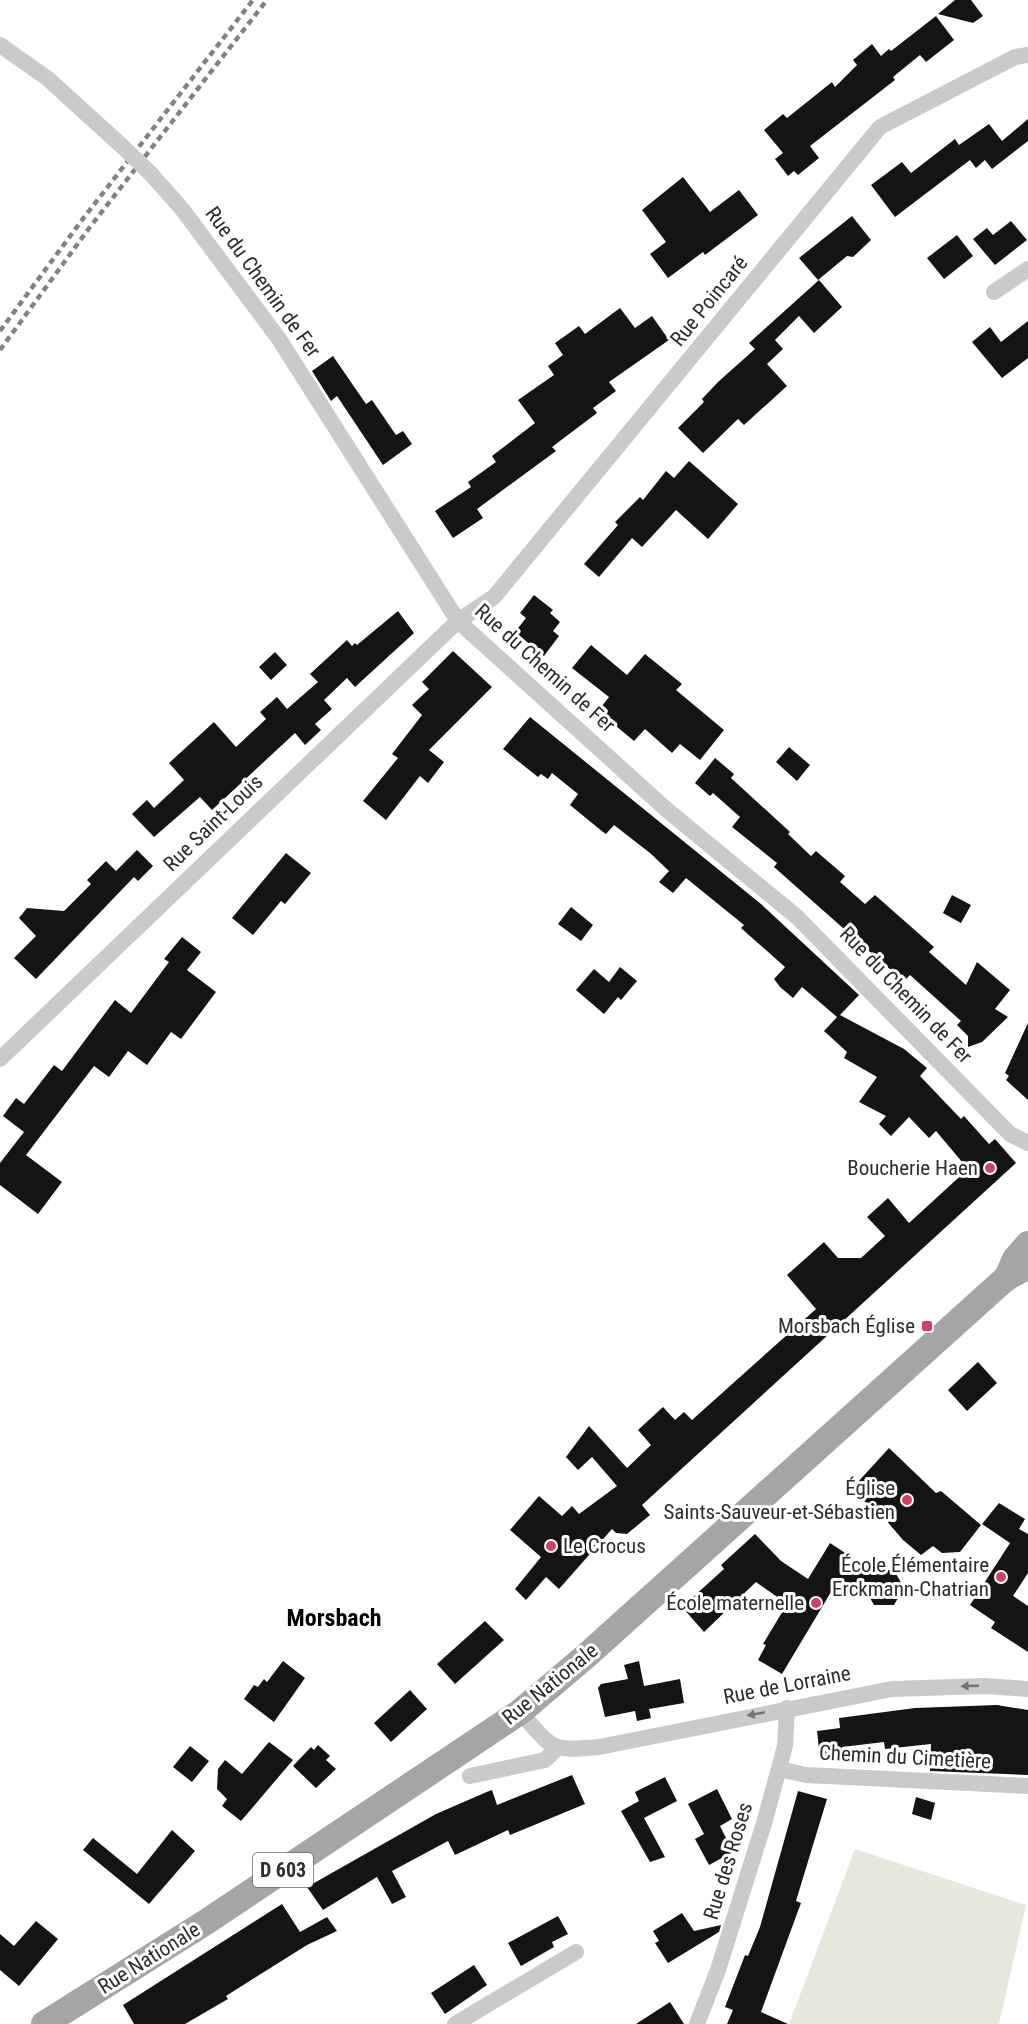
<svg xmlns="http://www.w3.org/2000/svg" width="1028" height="2024" font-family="'Roboto Condensed',sans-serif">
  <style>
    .green { fill: #e5e9dc }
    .building { fill: #141414 }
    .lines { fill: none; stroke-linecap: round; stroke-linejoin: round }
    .street { stroke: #cacaca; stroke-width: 16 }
    .primary { stroke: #a5a5a5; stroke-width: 26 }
    .rail { stroke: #828282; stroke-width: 4.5; stroke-dasharray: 6 4.5; stroke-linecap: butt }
    .street-bridge { stroke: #cacaca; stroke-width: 16 }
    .oneway { fill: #747474 }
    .poi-dot { fill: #d24066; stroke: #fff; stroke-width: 2 }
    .labels { text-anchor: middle; stroke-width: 6; stroke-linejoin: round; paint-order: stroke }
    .shield { fill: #fff; stroke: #6c6c6c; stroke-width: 1.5 }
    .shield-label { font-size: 20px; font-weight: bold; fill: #2d2d2d }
    .street-label { font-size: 21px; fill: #2d2d2d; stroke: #fff }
    .poi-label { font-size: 21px; fill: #2d2d2d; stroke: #fff; text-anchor: end }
    .quarter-label { font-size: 24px; font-weight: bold; fill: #000; stroke: #fff }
  </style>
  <rect width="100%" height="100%" fill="#fff"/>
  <path class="green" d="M855,1849L1026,1905L999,2024H789Z"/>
  <path class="building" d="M955,0H971L983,16L973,23L938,14Z
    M936,16L954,40L926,62L920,55L893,77L895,80L810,146L819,158L798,175L794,171L788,176L775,159L783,153L764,130L783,114L787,118L832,82L835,87L857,65L853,60L872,44L881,56L889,49L891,51Z
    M1028,119V141L992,169L985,160L976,168L970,160L895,217L871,185L902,162L911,173L955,139L959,145L989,124L1002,141Z
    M683,177L710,212L739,190L758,215L705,255L703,252L668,278L650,254L666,242L642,210Z
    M852,216L871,240L853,257L847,256L818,280L799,258Z
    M1011,221L1027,240L995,265L973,239L987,228L993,235Z
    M957,235L973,256L944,279L927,258Z
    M819,280L842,307L814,333L799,316L775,340L783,349L767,364L787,386L744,425L738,419L703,453L678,428L704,402L702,399L718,382L755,349L749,343Z
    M620,308L635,328L652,316L669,340L609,382L616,391L593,408L597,413L552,447L556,451L477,509L483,518L453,538L435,511L471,487L468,482L496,462L492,456L535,423L518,400L554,375L548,366L563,355L555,343L579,326L585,334Z
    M1028,321V358L1002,378L972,342L990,327L1001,342Z
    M333,356L366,404L372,400L396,435L403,431L412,444L383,465L337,396L331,401L312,371Z
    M689,461L738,504L708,539L676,510L642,547L632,538L599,577L584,564L618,525L615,522L640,497L643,500L666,471L674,478Z
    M534,595L553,610L550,613L560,622L553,631L559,636L544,656L515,632L526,618L520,613Z
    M398,611L414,633L355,687L347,678L324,700L332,709L315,724L321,730L305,745L295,733L212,810L200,797L154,837L132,814L147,800L154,808L184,780L169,763L214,722L236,747L266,719L260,712L277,697L287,709L318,682L310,674L347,640L352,646L355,643L357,645Z
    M591,645L627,675L645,654L682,684L676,690L724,730L700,760L680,744L672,753L645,729L634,741L598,711L609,697L572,668Z
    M453,651L492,687L429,750L444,762L428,783L420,776L386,820L363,801L398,758L392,754L422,715L412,705L429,689L422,682Z
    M275,652L287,665L271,680L259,667Z
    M530,717L761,904L859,995L840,1015L904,1049L927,1068L920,1076L961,1119L964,1116L989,1144L995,1139L1016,1163L642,1505L650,1515L627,1534L616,1533L612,1529L559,1589L546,1577L526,1600L515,1589L541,1557L510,1530L539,1496L562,1516L572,1506L579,1514L617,1486L592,1457L578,1470L566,1457L589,1426L627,1468L651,1445L638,1430L663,1407L675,1420L684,1412L692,1420L816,1309L787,1275L824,1242L838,1258H861L885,1236L867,1217L888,1198L909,1223L968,1169L936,1131L929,1138L909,1117L891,1136L879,1124L886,1116L859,1102L877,1077L844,1058L847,1052L824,1031L837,1017L802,987L793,998L780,987L774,979L785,967L741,928L744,925L686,878L673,893L659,882L669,871L650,853L614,825L606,834L603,832L570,805L578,794L552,773L548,779L541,774L538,777L503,749Z
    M789,747L810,765L797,781L776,762Z
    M715,758L734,774L731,778L790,832L788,834L811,856L816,851L845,876L840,882L865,904L875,895L934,947L929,952L966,985L977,962L1010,990L995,1009L1008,1017L982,1042L968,1047V1036L957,1025L961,1021L910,975L904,981L878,959L774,867L777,863L732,827L740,817L713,793L710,796L695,783Z
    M137,850L153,866L138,881L134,877L36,979L14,958L36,936L19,918L27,908L64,911L91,884L87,880L106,861L116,871Z
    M286,853L311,873L285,904L281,901L253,935L232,918Z
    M952,895L971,905L961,923L943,913Z
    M571,907L593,925L581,941L558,924Z
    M182,937L201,952L187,970L216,992L181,1039L171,1032L147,1065L128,1051L109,1077L94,1066L26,1155L62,1182L38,1214L0,1185V1163L24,1132L3,1116L16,1098L24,1104L54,1065L62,1071L115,1000L131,1013L169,962L164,959Z
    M620,967L637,981L621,1000L618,997L604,1014L576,990L594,969L609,982Z
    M1028,1023V1100L1006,1080L1009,1076L1005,1073Z
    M978,1362L997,1383L967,1411L948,1390Z
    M889,1448L936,1493L941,1491L981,1525L960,1552L942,1553L933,1546L921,1555L903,1540L885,1519L856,1494L857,1483Z
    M999,1503L1025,1519L1019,1529L1028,1534V1573L1013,1596L1028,1606V1652L991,1628L995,1622L970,1605L1010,1543L982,1524Z
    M755,1534L781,1561L808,1579L830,1543L871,1570H894L904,1588L894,1605H874L861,1583L852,1598L834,1587L782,1674L758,1660L766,1645L763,1644L787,1604L756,1582L704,1632L682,1607L724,1569L721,1565Z
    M485,1621L504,1640L455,1684L437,1664Z
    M283,1661L305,1678L274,1722L244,1699L254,1685L258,1687L264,1679L267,1682Z
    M639,1661L644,1686L680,1679L684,1703L649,1709L651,1718L637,1721L635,1711L605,1717L598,1688L601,1684L628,1679L624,1665Z
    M410,1690L427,1709L391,1742L374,1723Z
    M997,1705L1028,1710V1775L930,1771L931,1744L885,1749L884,1742L842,1747L843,1755L820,1758L817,1731L840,1728L839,1718L915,1708Z
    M269,1742L293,1760L241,1821L222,1806L227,1799L217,1789L218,1769L225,1760L242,1774Z
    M318,1745L330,1756L326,1760L336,1769L316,1788L293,1766L311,1747L314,1750Z
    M190,1746L209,1761L192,1782L173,1767Z
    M572,1775L585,1804L510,1835L508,1830L455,1855L448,1841L392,1871L406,1897L392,1904L377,1877L323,1910L307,1887L436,1814L489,1791L492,1790L497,1805Z
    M665,1777L677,1801L644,1818L665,1857L650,1862L621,1811L639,1801L635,1792Z
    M717,1789L732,1819L720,1826L733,1852L709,1865L695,1839L704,1834L688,1804Z
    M798,1791L827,1799L796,1901L801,1903L798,1911L761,2012L788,2024H727L733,2010L725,2007L745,1955L748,1956L760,1927Z
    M916,1797L935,1803L931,1820L912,1814Z
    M172,1830L195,1851L149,1904L83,1850L93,1838L137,1874Z
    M282,1904L300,1932L327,1917L337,1931L307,1945L226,1996L228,1999L185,2024H134L123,2005Z
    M682,1913L694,1931L721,1925L719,1932L668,1963L655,1943L659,1941L653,1931Z
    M558,1916L568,1934L552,1942L554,1947L521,1966L508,1943Z
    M36,1921L58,1939L19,1986L0,1970V1934L14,1946Z
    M474,1965L487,1985L445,2014L431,1993Z
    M670,2002L684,2024H636Z"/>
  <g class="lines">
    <path class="street" d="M0,45L47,78L123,147
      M151,174L182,209L279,339L458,621L667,810L797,917L1010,1134L1028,1143
      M994,292L1028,269
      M0,1059L458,621L494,597L880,127L1015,57L1028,55
      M520,1712C553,1748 548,1752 599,1747L892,1689L984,1686L1028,1689
      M779,1769L806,1775L1028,1786
      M470,1776L545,1760L558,1747
      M455,2024L576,1952
      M697,2024L718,1970L765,1820L785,1746L787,1708"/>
    <path class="primary" d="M1006,1279L1015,1259L1028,1244
      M44,2024L206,1922L520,1712L586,1656L1005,1279L1028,1266"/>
    <path class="rail" d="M0,331L82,220L253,0
      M0,350L90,227L267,0"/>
    <path class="street-bridge" d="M123,147L151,174"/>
  </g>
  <defs><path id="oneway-solid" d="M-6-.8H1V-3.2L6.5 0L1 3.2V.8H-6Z" transform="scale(1.5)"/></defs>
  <g class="oneway">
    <use href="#oneway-solid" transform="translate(970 1686) rotate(178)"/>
    <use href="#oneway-solid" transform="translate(756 1714) rotate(169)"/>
  </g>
  <g class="poi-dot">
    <circle cx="990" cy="1168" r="6"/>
    <rect x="921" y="1320" width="12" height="12" rx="3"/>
    <circle cx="907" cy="1500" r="6"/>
    <circle cx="551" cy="1546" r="6"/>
    <circle cx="1001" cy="1577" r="6"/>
    <circle cx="816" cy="1603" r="6"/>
  </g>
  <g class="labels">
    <rect class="shield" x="253" y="1853" width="60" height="34" rx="4.5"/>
    <g class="shield-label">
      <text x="283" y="1877">D 603</text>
    </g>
    <g class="street-label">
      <text transform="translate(263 282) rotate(54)" y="7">Rue du Chemin de Fer</text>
      <text transform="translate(709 301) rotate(-51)" y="7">Rue Poincaré</text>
      <text transform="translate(545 668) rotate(42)" y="7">Rue du Chemin de Fer</text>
      <text transform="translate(213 823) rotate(-44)" y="7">Rue Saint-Louis</text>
      <text transform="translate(906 995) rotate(46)" y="7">Rue du Chemin de Fer</text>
      <text transform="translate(550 1684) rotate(-39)" y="7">Rue Nationale</text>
      <text transform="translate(787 1685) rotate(-11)" y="7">Rue de Lorraine</text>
      <text transform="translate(905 1757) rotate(3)" y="7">Chemin du Cimetière</text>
      <text transform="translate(728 1861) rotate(-73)" y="7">Rue des Roses</text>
      <text transform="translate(149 1958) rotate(-32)" y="7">Rue Nationale</text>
    </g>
    <g class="poi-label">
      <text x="978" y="1175">Boucherie Haen</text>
      <text x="915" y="1333">Morsbach Église</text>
      <text x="895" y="1495">Église<tspan x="895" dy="24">Saints-Sauveur-et-Sébastien</tspan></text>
      <text x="563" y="1553" text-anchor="start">Le Crocus</text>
      <text x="989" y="1572">École Élémentaire<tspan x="989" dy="24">Erckmann-Chatrian</tspan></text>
      <text x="804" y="1610">École maternelle</text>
    </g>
    <g class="quarter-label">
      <text x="334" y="1626">Morsbach</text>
    </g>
  </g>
</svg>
